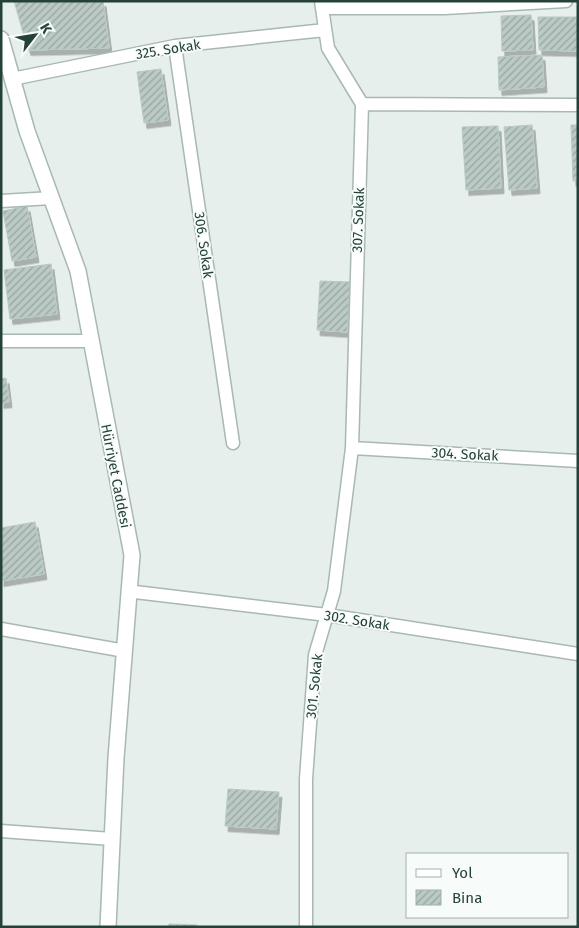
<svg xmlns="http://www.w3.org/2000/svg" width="579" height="928" font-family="'Fira Sans',sans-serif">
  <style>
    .building { fill: url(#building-hatch); stroke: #b8c9c2; filter: url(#shadow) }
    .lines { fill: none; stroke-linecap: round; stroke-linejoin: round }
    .minor-casing { stroke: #a8b8b2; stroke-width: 15 }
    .tertiary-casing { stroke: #a8b8b2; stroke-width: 18 }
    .minor { stroke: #fff; stroke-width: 12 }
    .tertiary { stroke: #fff; stroke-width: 15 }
    .labels { text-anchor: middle; stroke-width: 4; stroke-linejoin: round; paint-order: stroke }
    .street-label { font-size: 14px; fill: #24423a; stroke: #f7fbf9 }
  </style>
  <defs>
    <pattern id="building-hatch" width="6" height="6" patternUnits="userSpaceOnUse" patternTransform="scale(1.25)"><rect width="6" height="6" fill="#bbcac4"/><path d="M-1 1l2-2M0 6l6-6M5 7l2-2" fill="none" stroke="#98a6a0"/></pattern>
    <filter id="shadow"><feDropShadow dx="3" dy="5.5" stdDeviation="0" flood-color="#0004"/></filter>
  </defs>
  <rect width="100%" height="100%" fill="#e6efeb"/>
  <path class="building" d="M14,1H103L109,48L28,50Z
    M531,15L533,50L502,51L501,16Z
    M538,17H578V51L539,50Z
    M542,55L544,87L499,90L498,57Z
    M161,69L168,120L144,123L137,72Z
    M532,125L537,188L509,190L504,127Z
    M571,125H578V180L573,181Z
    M498,126L501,188L466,190L462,127Z
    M27,206L36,257L12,261L3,211Z
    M51,264L57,314L10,319L4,270Z
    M320,281L350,282L347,332L317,330Z
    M6,378L9,402L1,403V379Z
    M35,522L44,574L1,581V528Z
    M228,789L279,792L276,829L225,826Z
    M169,924L197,925V927H169Z"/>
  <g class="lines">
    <defs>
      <path id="minor" d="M322,8H445L566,1
        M175,46L233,443
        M12,79L175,46L325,30
        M362,104L578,105
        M1,201L52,198
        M1,341H92
        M352,448L578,461
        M135,592L327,615L578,654
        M1,629L125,651
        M1,831L112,839
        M306,927V779L315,655L334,591L352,448L362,104L328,48L321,1"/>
      <path id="tertiary" d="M1,39L27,131L78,271L132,555L116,758L108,927"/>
    </defs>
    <use href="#minor" class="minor-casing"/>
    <use href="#tertiary" class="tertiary-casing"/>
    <use href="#minor" class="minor"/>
    <use href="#tertiary" class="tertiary"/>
  </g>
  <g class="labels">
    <g class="street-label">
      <text transform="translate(168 49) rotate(-9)" y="5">325. Sokak</text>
      <text transform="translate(358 220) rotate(-88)" y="5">307. Sokak</text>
      <text transform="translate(204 245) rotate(82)" y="5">306. Sokak</text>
      <text transform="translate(465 454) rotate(3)" y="5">304. Sokak</text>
      <text transform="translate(116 476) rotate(79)" y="5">Hürriyet Caddesi</text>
      <text transform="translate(357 620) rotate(9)" y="5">302. Sokak</text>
      <text transform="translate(314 686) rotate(-84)" y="5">301. Sokak</text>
    </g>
  </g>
  <rect width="579" height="928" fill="none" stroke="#24423a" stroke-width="5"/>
  <rect x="406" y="853" width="162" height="65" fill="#f7fbf9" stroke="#a3b1ad"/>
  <rect x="416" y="869" width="25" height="8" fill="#ffffff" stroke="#a3b1ad"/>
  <text x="452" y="878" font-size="15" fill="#24423a">Yol</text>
  <rect x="416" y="890" width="25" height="15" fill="url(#building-hatch)" stroke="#a3b1ad"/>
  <text x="452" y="903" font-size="15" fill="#24423a">Bina</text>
  <g transform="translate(35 35) rotate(59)" stroke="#f7fbf9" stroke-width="4" paint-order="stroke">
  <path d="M0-4L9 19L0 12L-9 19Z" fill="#24423a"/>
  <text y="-8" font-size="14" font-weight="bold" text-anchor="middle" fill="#24423a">K</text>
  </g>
</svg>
